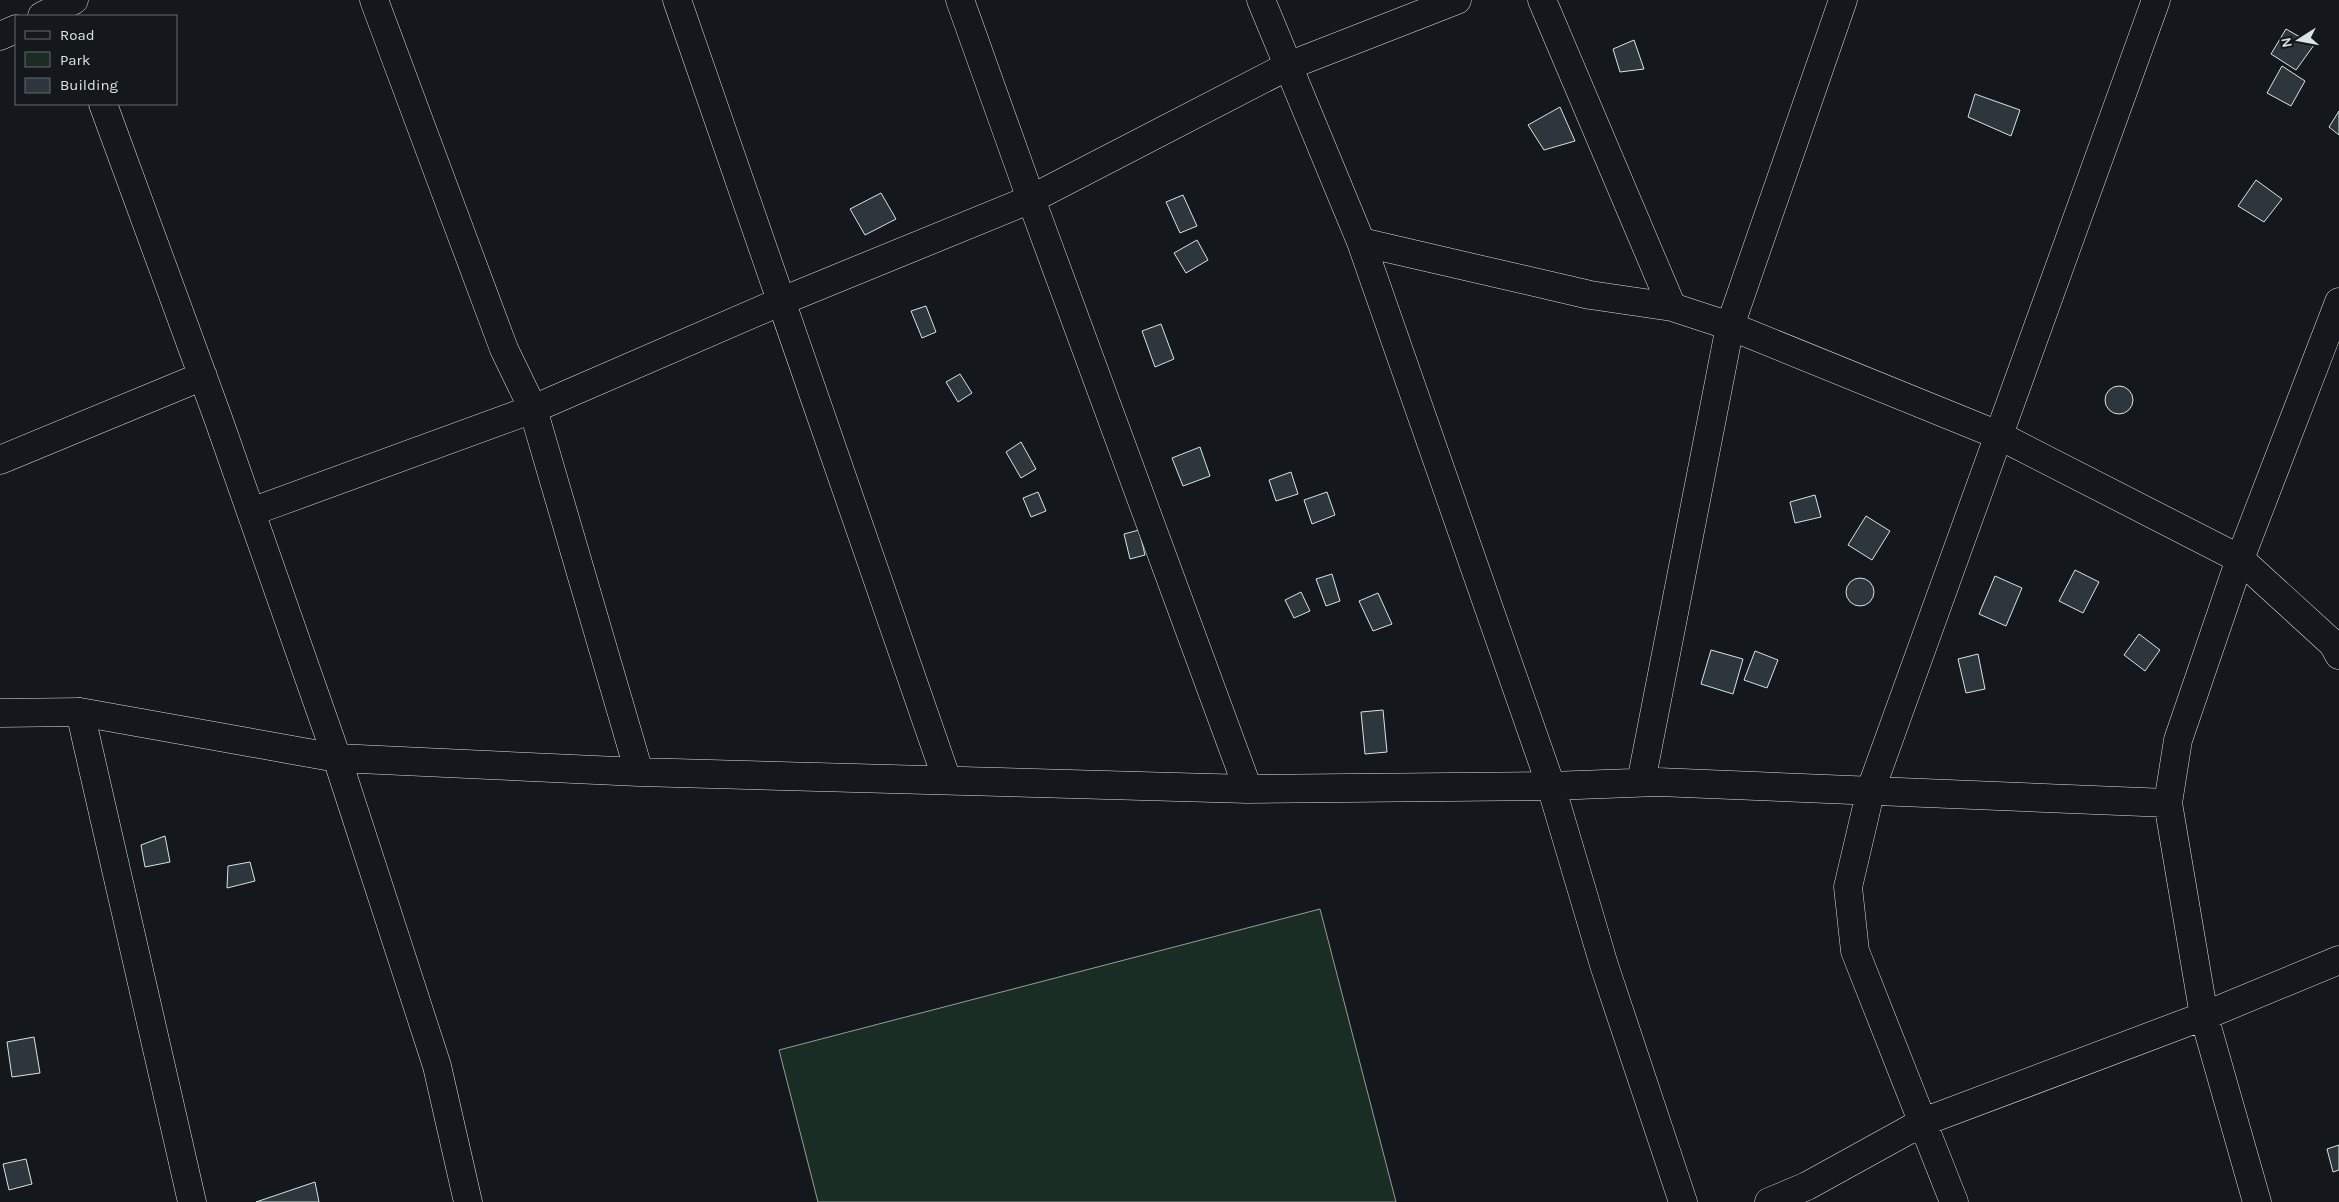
<svg xmlns="http://www.w3.org/2000/svg" width="2339" height="1202" font-family="Karla,sans-serif">
  <style>
    .green { fill: #1a2d24; stroke: #939e99 }
    .building { fill: #2c363c; stroke: #d8e6dc }
    .lines { fill: none; stroke-linecap: round; stroke-linejoin: round }
    .minor-casing { stroke: #d8e6dc; stroke-width: 29 }
    .minor { stroke: #14181c; stroke-width: 28 }
  </style>
  <rect width="100%" height="100%" fill="#14181c"/>
  <path class="green" d="M1320,909L1396,1202H818L779,1050Z"/>
  <path class="building" d="M2286,29L2314,45L2296,70L2271,54Z
    M1634,40L1644,69L1620,72L1613,49Z
    M2282,66L2305,81L2291,106L2267,93Z
    M1975,94L2020,110L2011,136L1968,117Z
    M1560,107L1575,141L1544,150L1528,125Z
    M2339,111V135L2329,127Z
    M2256,180L2282,199L2264,222L2238,206Z
    M881,193L896,219L865,235L850,209Z
    M1183,195L1197,226L1180,233L1166,202Z
    M1197,240L1208,260L1186,273L1174,253Z
    M926,306L936,332L922,338L911,311Z
    M1161,324L1174,359L1155,367L1142,331Z
    M960,374L972,393L958,402L946,382Z
    M2105 400a14 14 0 1 1 28 0a14 14 0 1 1-28 0Z
    M1021,442L1036,469L1021,478L1006,452Z
    M1200,447L1210,476L1183,486L1172,458Z
    M1291,472L1298,494L1276,501L1269,480Z
    M1038,492L1046,511L1031,517L1023,498Z
    M1327,492L1335,515L1312,524L1304,500Z
    M1815,495L1821,517L1795,523L1790,502Z
    M1866,516L1890,531L1872,560L1848,545Z
    M1139,530L1145,555L1130,559L1124,534Z
    M2075,570L2099,582L2083,613L2059,601Z
    M1332,574L1340,601L1326,606L1316,579Z
    M1995,576L2022,588L2006,626L1979,614Z
    M1846 592a14 14 0 1 1 28 0a14 14 0 1 1-28 0Z
    M1301,592L1310,611L1294,618L1285,600Z
    M1378,593L1392,624L1373,631L1359,601Z
    M2139,634L2160,650L2145,671L2124,655Z
    M1711,650L1743,659L1733,694L1701,684Z
    M1755,651L1778,660L1767,688L1744,680Z
    M1978,654L1985,689L1966,693L1958,659Z
    M1383,710L1387,752L1365,754L1361,712Z
    M165,836L170,862L145,867L141,845Z
    M250,862L255,881L227,888L228,866Z
    M34,1037L40,1073L12,1077L7,1042Z
    M2339,1145V1170L2333,1172L2327,1149Z
    M26,1159L32,1184L9,1190L3,1164Z
    M315,1182L319,1202H256Z"/>
  <g class="lines">
    <defs>
      <path id="minor" d="M374,0L504,349L533,409L639,772
        M677,0L947,780
        M960,0L1031,199L1248,789
        M1261,0L1361,242L1590,295L1672,307L1730,326L1998,435L2240,559L2333,644L2339,655
        M1542,0L1672,307
        M42,16L74,0
        M0,36L16,29
        M103,104L218,418L337,758L437,1066L468,1202
        M1361,242L1551,786L1604,965L1683,1202
        M0,460L203,376
        M251,512L533,409L782,301L1031,199L1288,66L1457,0
        M80,712L192,1202
        M0,713L80,712L337,758L639,772L1248,789L1551,786L1658,782L2168,803
        M1641,782L1730,326L1843,0
        M1769,1202L1807,1186L1923,1122L2204,1016L2339,960
        M1954,1202L1855,951L1848,887L1871,789L2156,0
        M2257,1202L2204,1016L2168,803L2178,740L2240,559L2339,302"/>
    </defs>
    <use href="#minor" class="minor-casing"/>
    <use href="#minor" class="minor"/>
  </g>
  <rect x="15" y="15" width="162" height="90" fill="#14181c" stroke="#626a69"/>
  <rect x="25" y="31" width="25" height="8" fill="#14181c" stroke="#626a69"/>
  <text x="60" y="40" font-size="15" fill="#d8e6dc">Road</text>
  <rect x="25" y="52" width="25" height="15" fill="#1a2d24" stroke="#626a69"/>
  <text x="60" y="65" font-size="15" fill="#d8e6dc">Park</text>
  <rect x="25" y="78" width="25" height="15" fill="#2c363c" stroke="#626a69"/>
  <text x="60" y="90" font-size="15" fill="#d8e6dc">Building</text>
  <g transform="translate(2299 40) rotate(259)" stroke="#14181c" stroke-width="4" paint-order="stroke">
  <path d="M0-4L9 19L0 12L-9 19Z" fill="#d8e6dc"/>
  <text y="-8" font-size="14" font-weight="bold" text-anchor="middle" fill="#d8e6dc">N</text>
  </g>
</svg>
